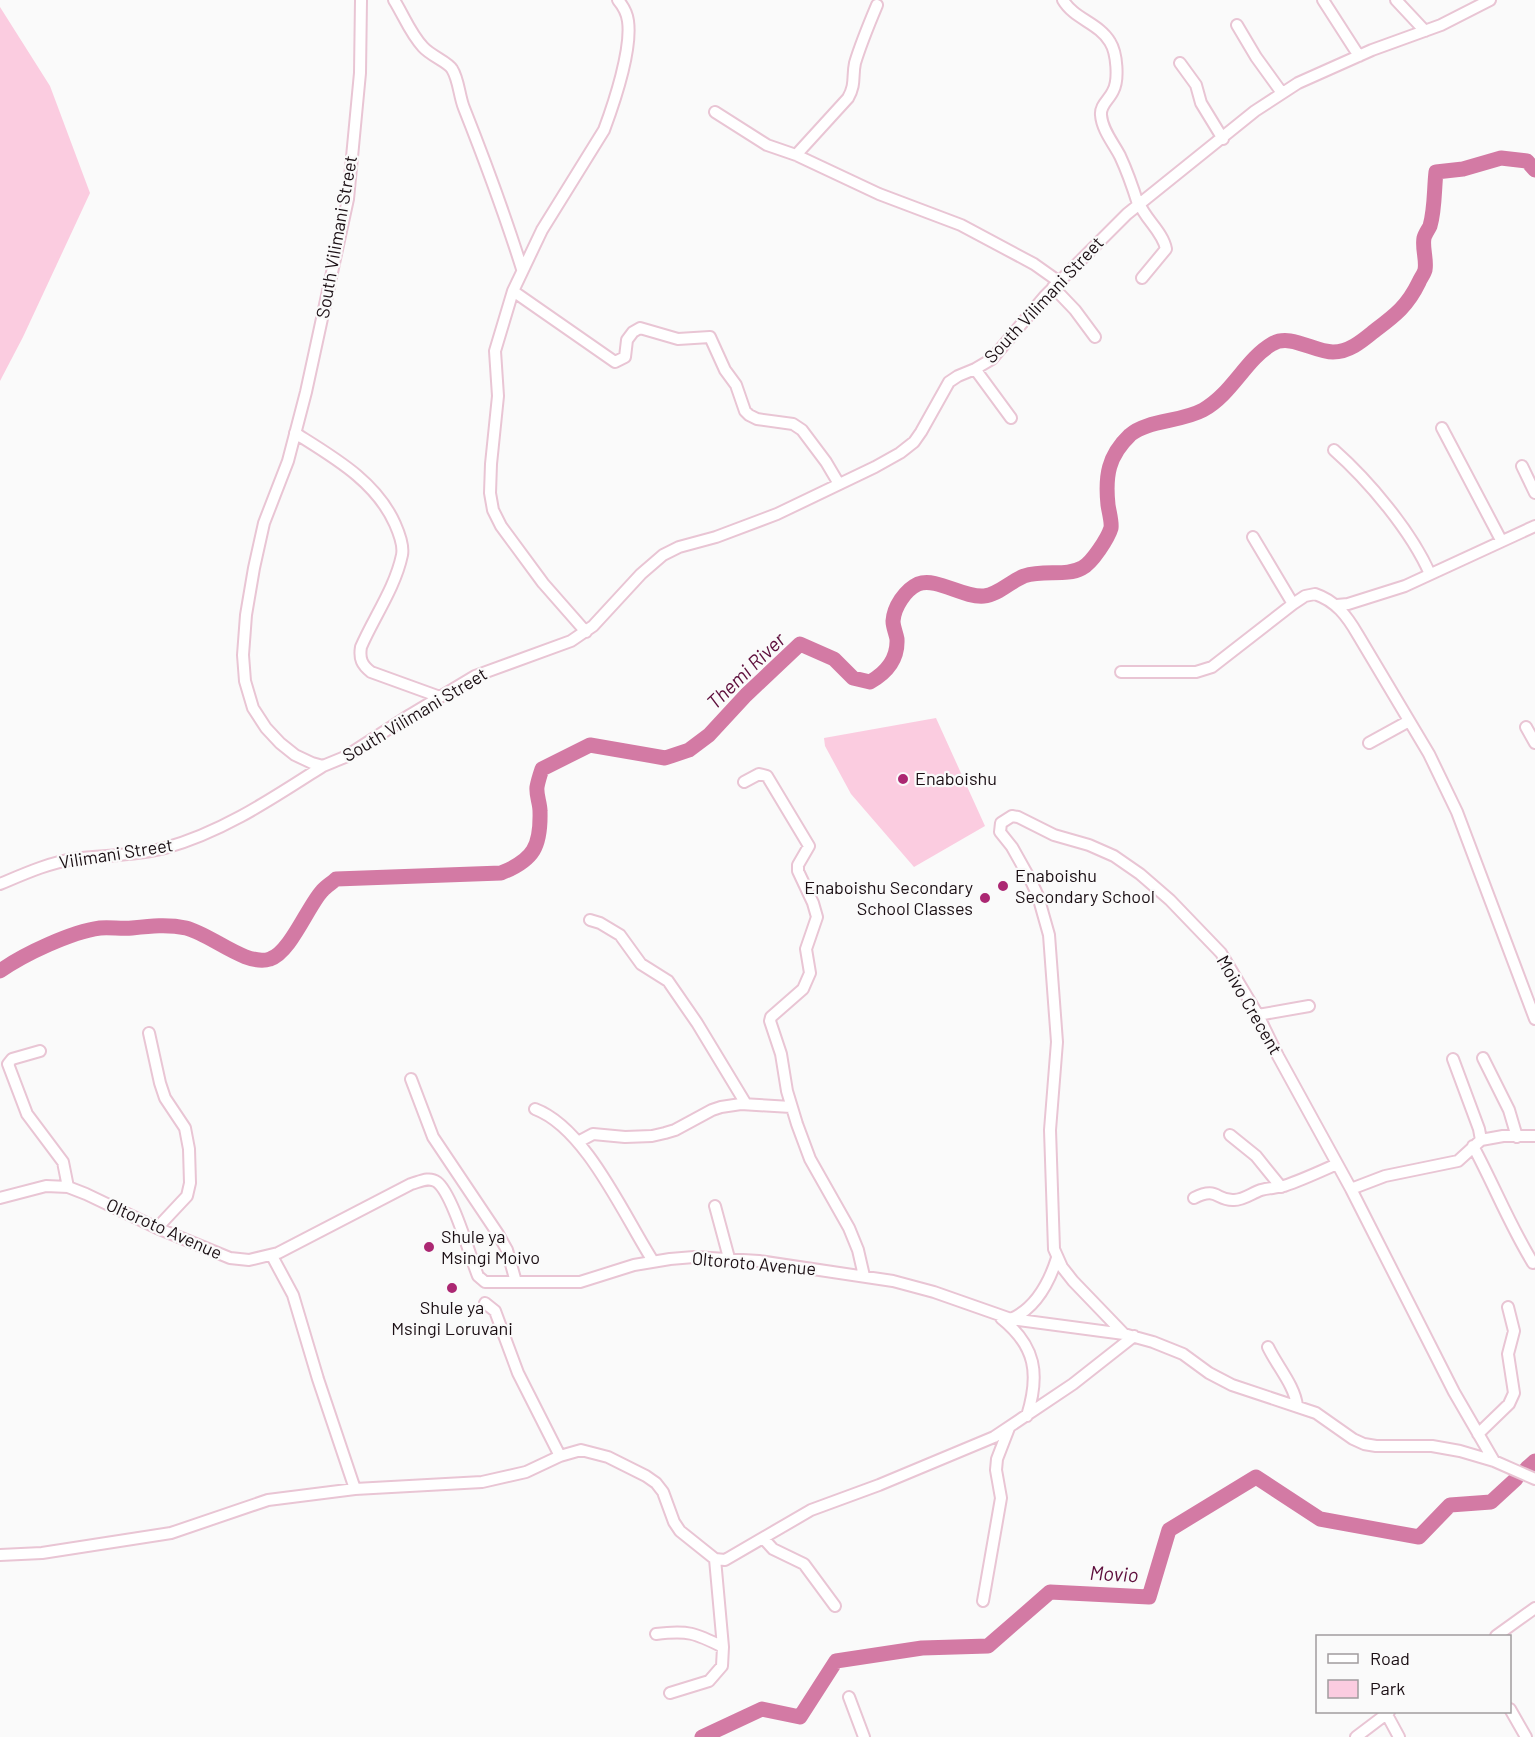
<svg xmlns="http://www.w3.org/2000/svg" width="1535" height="1737" font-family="Barlow,sans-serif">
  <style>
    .green { fill: #fbcce0 }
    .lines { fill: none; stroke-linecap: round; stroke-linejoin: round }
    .river { stroke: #d37aa4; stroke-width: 15 }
    .minor-casing { stroke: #e9c5d4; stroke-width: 14 }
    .minor { stroke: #fff; stroke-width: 10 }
    .poi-dot { fill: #ab2772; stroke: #fafafa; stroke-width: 2 }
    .labels { text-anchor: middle; stroke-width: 4.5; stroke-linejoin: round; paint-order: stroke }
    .street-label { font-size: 18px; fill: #1b0f14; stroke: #fafafa }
    .poi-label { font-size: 18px; fill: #1b0f14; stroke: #fafafa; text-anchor: start }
    .water-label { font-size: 20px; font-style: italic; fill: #5e0e3c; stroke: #fafafa }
  </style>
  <rect width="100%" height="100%" fill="#fafafa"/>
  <path class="green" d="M0,7L50,86L90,193L23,337L0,381Z
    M936,718L985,826L914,867L851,794L825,746L824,738Z"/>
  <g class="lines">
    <path class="river" d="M0,971C24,954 71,932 100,928C110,927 121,929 132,928C150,926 168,924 186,928C211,934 246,967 270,959C290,953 308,906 322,891C326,886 332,883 336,879L501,873C534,860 541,846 540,811C540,803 536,795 537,787C538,781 540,775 542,769L590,745L665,758L689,750L709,735L746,695L800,644L834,659L853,678L870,682C886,673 898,659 897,639C896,633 893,627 893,621C894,607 905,590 918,584C937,577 963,598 984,596C998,595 1011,581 1024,576C1045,569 1065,577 1082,568C1092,563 1108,538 1111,528C1112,522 1109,512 1108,505C1105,476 1108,456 1130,435C1147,420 1181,422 1203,410C1232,394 1246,359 1272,344C1290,333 1314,352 1333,352C1349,352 1362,341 1373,332C1394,316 1407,307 1419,282C1420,279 1424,274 1425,270C1427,260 1422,248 1424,238C1425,234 1428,230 1430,226C1435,209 1434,189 1436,172L1463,169L1501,158L1527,161L1535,170
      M1527,1468L1535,1461
      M702,1737L762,1709L800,1717L836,1661L922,1648L988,1646L1050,1592L1149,1597L1169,1530L1256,1477L1320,1519L1419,1537L1450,1505L1491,1502L1516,1479"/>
    <defs>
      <path id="minor" d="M361,0L360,73L348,199L306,392L288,461L264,523L254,568L246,615L243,655L245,681L253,708L266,728L280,743L295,755L312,763L323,766L345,757L410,715L475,676L571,641L593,626L641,574L663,555L679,547L716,537L777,514L875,467L900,453L914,442L921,432L949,382L958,376L975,369L992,359L1045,296L1127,214L1255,111L1298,83L1372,50L1441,25L1490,0
        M394,0C404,16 410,33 423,47C431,56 448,62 452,69C459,80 459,96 464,108C485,161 505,215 522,269
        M1063,0C1074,19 1099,23 1110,42C1117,53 1119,80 1113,91C1109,100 1100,105 1101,115C1102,130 1114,144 1120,156C1127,171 1133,188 1138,204
        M1323,0L1359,56
        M1396,0L1425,31
        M1237,25L1256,57L1282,93
        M1180,63L1196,85L1201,103L1223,139
        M715,112L767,145L796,155L879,194L961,225L1034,264L1058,281
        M796,155L848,98C856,84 852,77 855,63C861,43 869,24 877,5
        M1139,203C1145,219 1163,232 1166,249L1142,278
        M1053,287L1075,310L1095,337
        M513,291L615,362L625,357L627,340L633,332L640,328L678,339L710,337L725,370L736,385L745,411L749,415L757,419L793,424L802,430L826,462L839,484
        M975,369L1011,418
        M1442,428L1501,540
        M295,433C333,457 376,481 395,524C399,533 404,545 402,555C395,588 374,617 361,647C359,659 362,665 371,672L440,697
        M1334,450C1369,481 1411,531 1430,574
        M1522,466L1535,493
        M1253,537L1293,604
        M1337,605L1348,604L1405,586L1535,526
        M586,632L543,583L501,526L493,510L490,493L491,464L498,396L495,351L513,291L542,230L604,130C614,103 632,49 628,21C627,13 623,6 618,0
        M1121,672H1196L1212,667L1293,604L1305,596L1315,594C1336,601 1347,616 1358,635L1429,754L1457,812L1535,1019
        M1526,727L1535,743
        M1369,743L1409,721
        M744,782L759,774L767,776L809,846L798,865V871L813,903L817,917L806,949L810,973L803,989L771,1017L770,1021L781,1054L787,1091L797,1124L810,1159L849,1228L858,1250L864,1276
        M0,884C24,874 48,863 74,859C104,855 135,856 165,848C223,832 273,798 323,766
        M590,920L600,923L620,935L641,964L668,981L697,1023L746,1104
        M1258,1015L1309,1006
        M149,1033L160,1083L165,1098L185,1128L189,1149L190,1183L187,1196L157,1228
        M40,1051L12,1059L8,1064L27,1114L63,1162L68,1187
        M1483,1058L1509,1110L1517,1137
        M1453,1059L1479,1129L1481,1140
        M411,1079L433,1137L498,1234L507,1250L516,1282
        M535,1109C586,1128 624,1216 653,1261
        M1230,1135L1256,1156L1281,1187
        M578,1142L593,1134L625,1137L652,1136L665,1133L675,1130L712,1110L721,1107L741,1104L791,1107
        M1473,1146C1494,1185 1510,1226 1533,1263
        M1351,1189L1385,1176L1458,1161L1481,1140L1503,1136H1535
        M0,1198L46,1186L68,1187L86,1194L157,1228L230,1258L249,1260L278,1253L411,1184C419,1182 429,1176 437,1182C452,1193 470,1256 478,1276L485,1282H580L634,1265L670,1259L694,1257L759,1261L893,1281L934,1292L1011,1319L1124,1334L1153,1342L1183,1354L1209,1373L1232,1385L1316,1413L1353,1439L1364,1444L1376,1446H1432L1460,1451L1494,1461L1535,1479
        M1194,1198C1218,1186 1216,1201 1234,1200C1244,1200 1252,1193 1261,1190C1268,1188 1276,1188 1284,1186C1302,1180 1319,1172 1337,1164
        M715,1206L729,1258
        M272,1256L293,1295L318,1379L355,1489
        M485,1303L495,1311L518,1373L560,1456
        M1001,1318C1036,1346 1040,1374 1027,1416
        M1011,1319C1036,1308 1049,1283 1057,1258
        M1124,1334L1073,1281L1062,1267L1054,1249L1050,1130L1057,1042L1049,935L1038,896L1031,881L1012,847L1000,832L1001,823L1012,816L1018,817L1054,835L1089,845L1114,856L1140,874L1170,900L1221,953L1258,1015L1278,1056L1351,1189L1454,1392L1494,1461
        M1268,1347C1277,1366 1295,1386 1297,1406
        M1478,1434L1509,1404L1514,1393L1508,1354L1514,1331L1508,1307
        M763,1538L773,1549L804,1564L835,1606
        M0,1555L42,1553L171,1533L268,1500L355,1489L482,1482L526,1472L560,1456L581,1450L608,1457L646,1476L656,1483L663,1492L674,1522L680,1531L715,1559L725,1560L811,1510L879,1485L994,1437L1073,1384L1134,1336
        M983,1601L1001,1498L996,1470L997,1459L1009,1428
        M656,1634C688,1630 695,1633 723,1647
        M1496,1636L1535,1608
        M670,1693L709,1681L722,1666L723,1647L715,1559
        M849,1697L864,1737
        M1510,1709L1526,1737
        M1386,1713L1399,1737
        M1356,1737L1389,1712"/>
    </defs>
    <use href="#minor" class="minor-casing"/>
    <use href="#minor" class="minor"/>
  </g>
  <g class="poi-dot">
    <circle cx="903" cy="779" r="6"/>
    <circle cx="1003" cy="886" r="6"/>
    <circle cx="985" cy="898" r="6"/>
    <circle cx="429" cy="1247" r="6"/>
    <circle cx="452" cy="1288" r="6"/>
  </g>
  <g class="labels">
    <g class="street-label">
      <text transform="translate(337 237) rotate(-80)" y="6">South Vilimani Street</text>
      <text transform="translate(1044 300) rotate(-47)" y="6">South Vilimani Street</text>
      <text transform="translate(415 715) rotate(-31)" y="6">South Vilimani Street</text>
      <text transform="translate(116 854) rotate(-9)" y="6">Vilimani Street</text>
      <text transform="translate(1249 1005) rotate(60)" y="6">Moivo Crecent</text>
      <text transform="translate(164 1229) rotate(24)" y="6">Oltoroto Avenue</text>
      <text transform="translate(754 1264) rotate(5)" y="6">Oltoroto Avenue</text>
    </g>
    <g class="poi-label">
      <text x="915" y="785">Enaboishu</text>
      <text x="1015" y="882">Enaboishu<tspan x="1015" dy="21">Secondary School</tspan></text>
      <text x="973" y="894" text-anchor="end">Enaboishu Secondary<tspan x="973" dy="21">School Classes</tspan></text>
      <text x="441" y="1243">Shule ya<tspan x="441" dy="21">Msingi Moivo</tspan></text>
      <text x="452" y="1314" text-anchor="middle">Shule ya<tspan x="452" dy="21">Msingi Loruvani</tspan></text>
    </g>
    <g class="water-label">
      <text transform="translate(746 671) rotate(-44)" y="7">Themi River</text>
      <text transform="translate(1114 1574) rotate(3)" y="7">Movio</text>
    </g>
  </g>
  <rect x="1316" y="1635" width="195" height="78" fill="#fafafa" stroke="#a19c9e" stroke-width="1.5"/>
  <rect x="1328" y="1654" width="30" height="9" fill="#ffffff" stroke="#a19c9e" stroke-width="1.5"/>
  <text x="1370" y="1665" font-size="18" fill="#1b0f14">Road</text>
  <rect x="1328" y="1680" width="30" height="18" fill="#fbcce0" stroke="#a19c9e" stroke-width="1.5"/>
  <text x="1370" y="1695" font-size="18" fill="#1b0f14">Park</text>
</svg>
